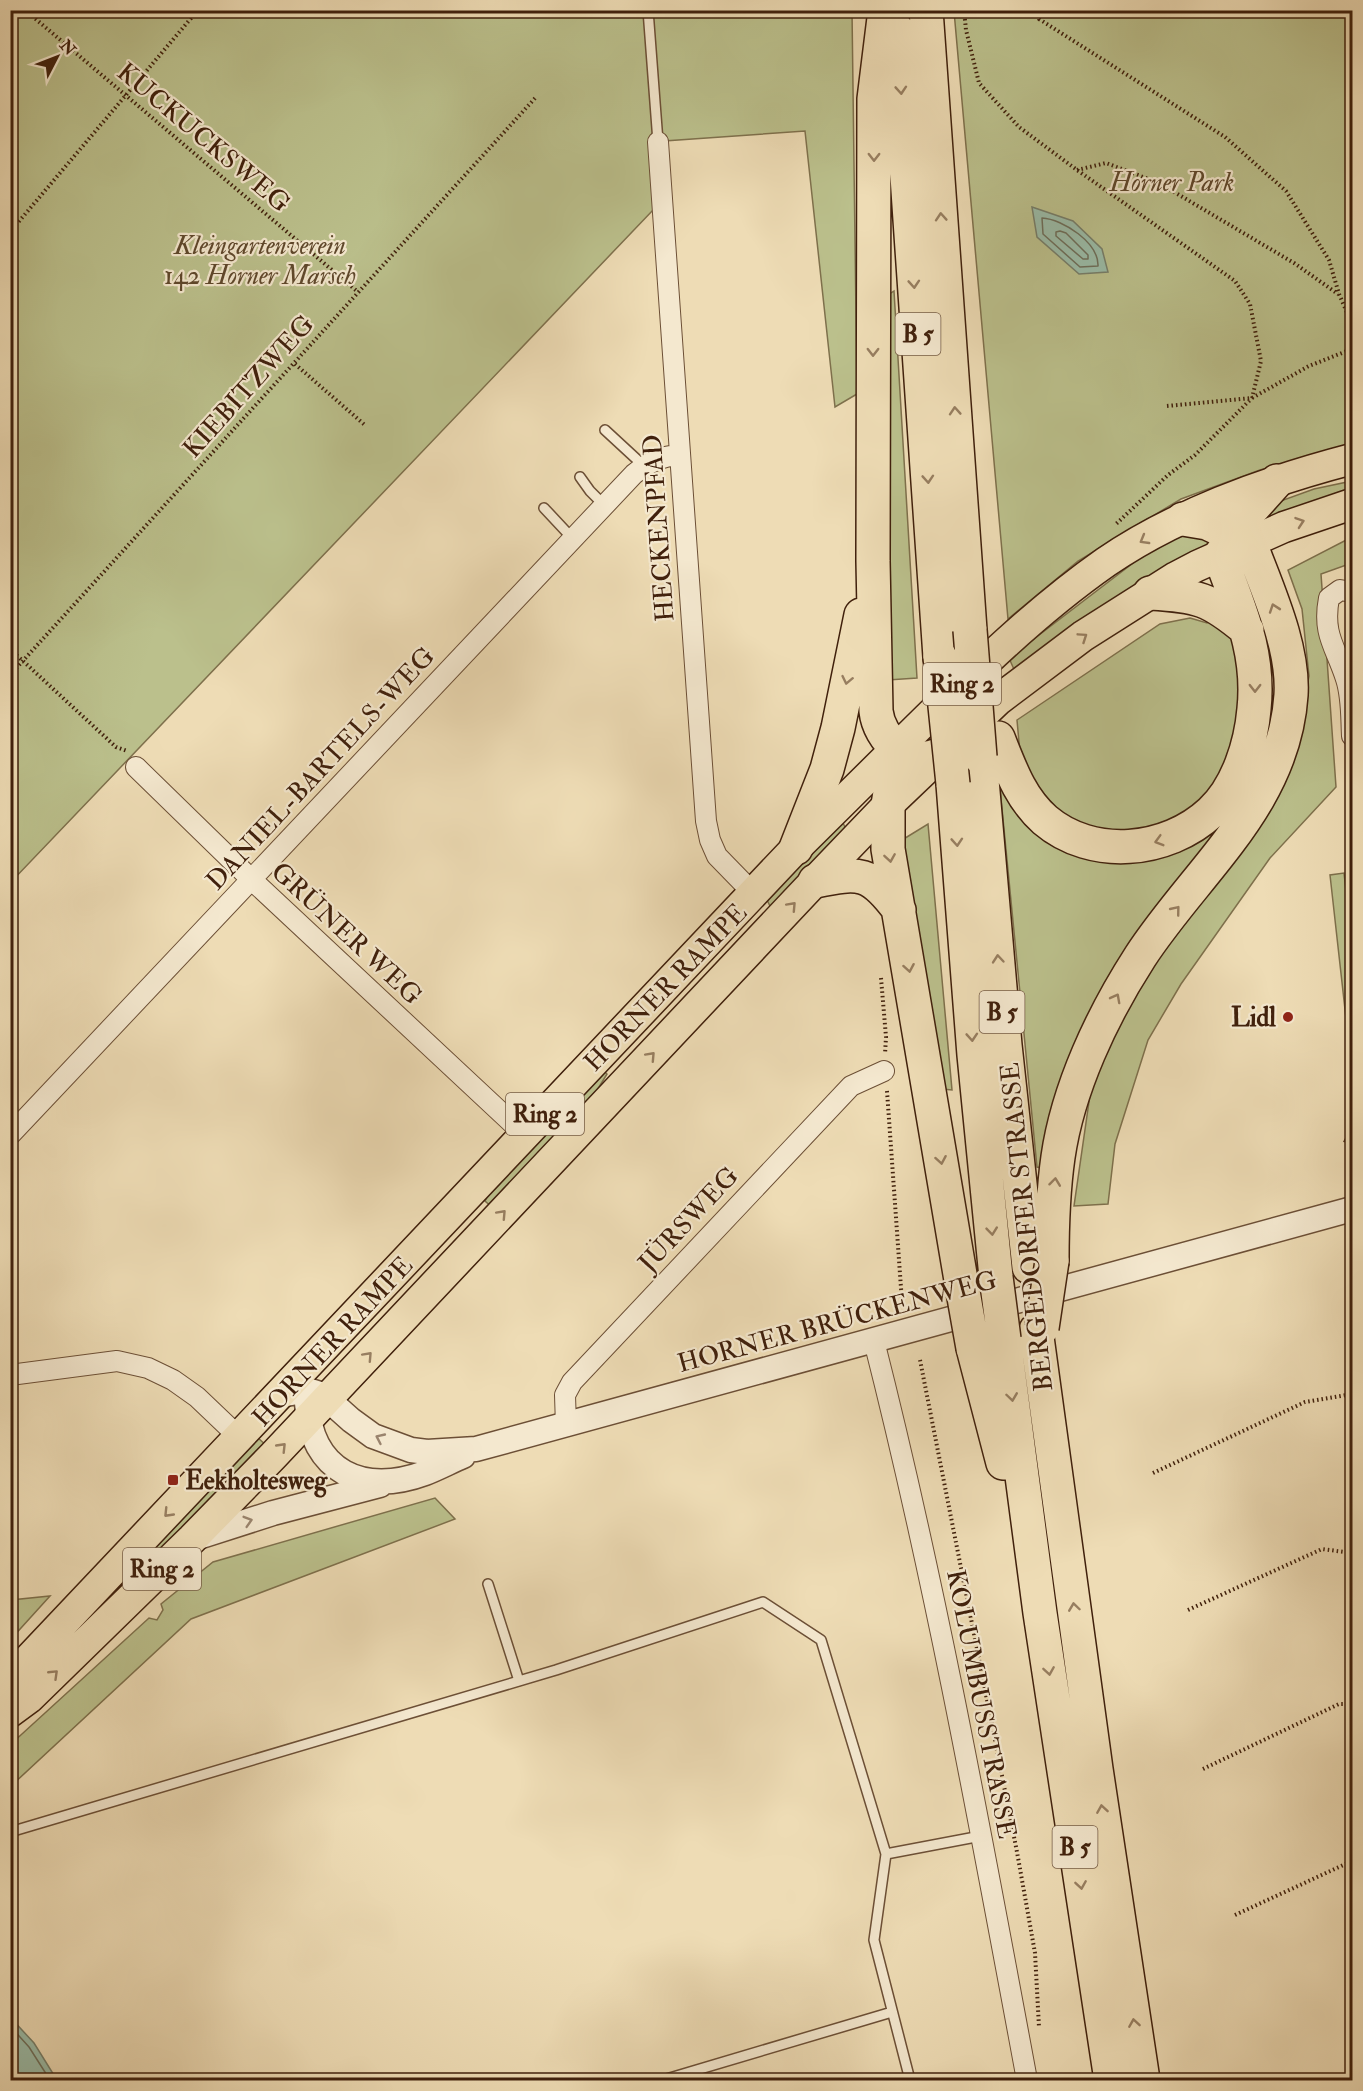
<svg xmlns="http://www.w3.org/2000/svg" width="1363" height="2091" font-family="'IM FELL Double Pica',serif">
  <style>
    .green { fill: #bbc08c; stroke: #7e704c; stroke-width: 1.5 }
    .water { fill: #9abca8; stroke: #767e6a; stroke-width: 1.5 }
    .lines { fill: none; stroke-linecap: round; stroke-linejoin: round }
    .shore { stroke: #6d6e5a; stroke-width: 1.5 }
    .service-casing { stroke: #6c4f36; stroke-width: 12 }
    .minor-casing { stroke: #6c4f36; stroke-width: 22 }
    .tertiary-casing { stroke: #6c4f36; stroke-width: 27 }
    .primary-casing { stroke: #40200c; stroke-width: 33 }
    .trunk-casing { stroke: #40200c; stroke-width: 36 }
    .path { stroke: #40200c; stroke-width: 4; stroke-dasharray: 1.5 3; stroke-linecap: butt }
    .service { stroke: #f4e8cf; stroke-width: 9 }
    .minor { stroke: #f4e8cf; stroke-width: 20 }
    .tertiary { stroke: #f4e8cf; stroke-width: 24 }
    .primary { stroke: #eedcb5; stroke-width: 30 }
    .trunk { stroke: #eedcb5; stroke-width: 33 }
    .trunk-bridge-casing { stroke: #40200c; stroke-width: 36; stroke-linecap: butt }
    .trunk-bridge { stroke: #eedcb5; stroke-width: 33 }
    .oneway { stroke: #977e60 }
    .oneway2 { stroke: #9a846e }
    .poi-dot { fill: #8f2418; stroke: #f4e8cf; stroke-width: 2 }
    .labels { text-anchor: middle; stroke-width: 4.5; stroke-linejoin: round; paint-order: stroke }
    .shield { fill: #f4e8cf; stroke: #765c46; stroke-width: 1.5 }
    .shield-label { font-size: 24px; font-weight: bold; fill: #40200c }
    .street-label { font-size: 26px; fill: #40200c; stroke: #f4e8cf }
    .park-label { font-size: 26px; font-style: italic; fill: #5f482c; stroke: #f4e8cf }
    .poi-label { font-size: 26px; font-weight: bold; fill: #40200c; stroke: #f4e8cf; text-anchor: end }
  </style>
  <rect width="100%" height="100%" fill="#eedcb5"/>
  <filter id="stains"><feTurbulence type="fractalNoise" baseFrequency=".00333" numOctaves="4"/><feColorMatrix values="0 0 0 0 .2 0 0 0 0 .09 0 0 0 0 .02 0 0 0 .5 -.17"/></filter>
  <radialGradient id="worn" r=".72"><stop offset=".6" stop-color="#630" stop-opacity="0"/><stop offset="1" stop-color="#630" stop-opacity=".3"/></radialGradient>
  <path class="green" d="M11,11H852L857,394L835,407L805,131L650,142L654,209L11,882Z
    M954,11H1352V444L1260,470L1181,499L1078,561L1008,619Z
    M894,291L917,678L888,680L885,297Z
    M1352,481V492L1260,526L1275,503L1314,489Z
    M1183,536H1206L1211,546L1016,674L1009,658L1158,544Z
    M1352,537V563L1321,574L1336,787L1270,858L1181,984L1148,1040L1115,1144L1108,1204L1074,1206L1092,1081L1133,996L1192,908L1251,837L1293,762L1309,676L1302,609L1288,570Z
    M1190,618L1207,623L1212,619L1238,642L1243,707L1217,786L1181,818L1136,834L1090,833L1062,815L1034,782L1020,753L1017,720L1160,624Z
    M1006,784L1060,844L1223,814L1231,822C1167,898 1097,974 1065,1071C1055,1102 1050,1136 1042,1168L1037,1167L1000,788Z
    M842,821L848,833L771,908L765,896Z
    M928,824L952,1090L942,1089L902,840Z
    M1344,873L1352,943V1072L1330,875Z
    M603,1070L607,1074L585,1110L493,1208L485,1201L494,1185Z
    M257,1437L268,1447L66,1648L61,1643Z
    M435,1498L455,1519L191,1619L11,1786V1744L149,1618L157,1620L163,1610L161,1604L213,1562Z
    M50,1596L11,1639V1600Z"/>
  <path class="water" d="M1032,207L1073,221L1102,249L1108,272L1079,274L1037,237Z
    M10,2017L34,2043L57,2080H11Z"/>
  <g class="lines">
    <path class="shore" d="M1042,218C1063,219 1099,243 1098,266L1080,267L1043,234Z
      M1060,231L1066,233L1088,255V259H1083L1056,236V232Z
      M10,2026L29,2047L50,2080"/>
    <defs>
      <path id="service" d="M648,10L658,142
        M605,430L644,466
        M580,477L590,491L605,506
        M544,508L573,539
        M488,1584L519,1681
        M10,1832L556,1670L763,1602L821,1640L886,1854L981,1836
        M886,1854L874,1940L910,2080
        M663,2080L892,2012"/>
      <path id="minor" d="M658,142L706,821L710,840L717,856L754,894
        M1352,592L1340,590L1329,598C1322,635 1336,647 1346,679C1352,697 1351,718 1352,736
        M136,767L252,880L525,1135
        M10,1135L634,474C648,463 661,456 679,455
        M874,1341C936,1585 981,1833 1027,2080
        M10,1375L117,1361L148,1368L173,1380L197,1397L240,1438
        M566,1426L565,1395L572,1382L851,1086L884,1071"/>
      <path id="tertiary" d="M281,1395L307,1390L323,1395L351,1420L373,1436L411,1450L427,1452L476,1449L1352,1209
        M307,1403C311,1472 363,1496 425,1473C438,1468 451,1461 463,1456
        M192,1539L273,1513L380,1485"/>
      <path id="primary" d="M10,1679L796,848C829,815 863,782 896,749C963,683 1029,616 1106,562C1179,512 1268,481 1352,459
        M10,1712L29,1698L192,1539L273,1456L815,881L888,805L998,700L1083,636L1176,577L1197,566L1284,527L1352,504"/>
      <path id="trunk" d="M885,10L874,99L873,561L876,711C879,739 909,768 938,755
        M926,10L970,630
        M897,30L940,657
        M1150,593C1198,596 1209,598 1247,630
        M998,738C1010,768 1020,798 1045,820C1092,860 1167,853 1211,812C1238,787 1251,744 1254,709C1260,651 1239,609 1220,556L1250,511L1277,481
        M897,748L888,805V849L962,1286
        M980,757L1005,1045L1029,1267
        M953,784L974,1055L996,1277
        M796,848L827,769L838,728L861,615
        M815,881C860,872 870,871 899,910
        M1052,1261C1052,1226 1053,1192 1058,1157C1068,1088 1102,1016 1140,957C1195,872 1284,805 1291,695C1294,646 1267,589 1250,543L1207,523L1183,519
        M1036,1330L1096,1769L1143,2080
        M1004,1339L1040,1613L1111,2080
        M973,1348L1003,1463"/>
    </defs>
    <use href="#service" class="service-casing"/>
    <use href="#minor" class="minor-casing"/>
    <use href="#tertiary" class="tertiary-casing"/>
    <use href="#primary" class="primary-casing"/>
    <use href="#trunk" class="trunk-casing"/>
    <path class="path" d="M25,10L358,292
      M964,10L966,30L979,83L1019,127L1077,170L1235,281L1250,304L1261,361L1252,398L1195,455L1168,475L1115,525
      M1038,10L1039,19L1225,137L1286,191L1329,260L1339,294L1352,324
      M1077,170L1106,163L1159,183L1294,263L1338,294
      M10,232L198,10
      M295,364L366,426
      M1167,406L1252,398L1309,366L1352,349
      M10,649L116,747L127,751
      M10,675L537,96
      M881,978L886,1037L885,1054
      M887,1091L902,1302
      M1344,1140L1352,1144
      M920,1360L1017,1852L1035,1953L1039,2027
      M1153,1473L1305,1402L1352,1394
      M1188,1610L1322,1549L1352,1553
      M1203,1769L1339,1704H1352
      M1235,1915L1352,1861"/>
    <use href="#service" class="service"/>
    <use href="#minor" class="minor"/>
    <use href="#tertiary" class="tertiary"/>
    <use href="#primary" class="primary"/>
    <use href="#trunk" class="trunk"/>
    <defs>
      <path id="trunk-bridge" d="M970,630L980,757
        M940,657L953,784
        M996,1277L1004,1339
        M962,1286L973,1348
        M1042,1328L1052,1261"/>
    </defs>
    <use href="#trunk-bridge" class="trunk-bridge-casing"/>
    <use href="#trunk-bridge" class="trunk-bridge"/>
  </g>
  <defs><path id="oneway-chevron" d="M-2-3.5L2.5 0L-2 3.5" fill="none" stroke-width="1.6" stroke-linecap="round" stroke-linejoin="round" transform="scale(1.5)"/></defs>
  <g class="oneway">
    <use href="#oneway-chevron" transform="translate(901 90) rotate(86)"/>
    <use href="#oneway-chevron" transform="translate(874 157) rotate(90)"/>
    <use href="#oneway-chevron" transform="translate(941 217) rotate(-94)"/>
    <use href="#oneway-chevron" transform="translate(914 284) rotate(86)"/>
    <use href="#oneway-chevron" transform="translate(873 352) rotate(90)"/>
    <use href="#oneway-chevron" transform="translate(955 411) rotate(-94)"/>
    <use href="#oneway-chevron" transform="translate(928 479) rotate(86)"/>
    <use href="#oneway-chevron" transform="translate(1300 522) rotate(-19)"/>
    <use href="#oneway-chevron" transform="translate(1144 540) rotate(150)"/>
    <use href="#oneway-chevron" transform="translate(1274 608) rotate(-109)"/>
    <use href="#oneway-chevron" transform="translate(1083 637) rotate(-34)"/>
    <use href="#oneway-chevron" transform="translate(847 680) rotate(102)"/>
    <use href="#oneway-chevron" transform="translate(1255 688) rotate(90)"/>
    <use href="#oneway-chevron" transform="translate(1159 841) rotate(164)"/>
    <use href="#oneway-chevron" transform="translate(957 842) rotate(86)"/>
    <use href="#oneway-chevron" transform="translate(890 858) rotate(81)"/>
    <use href="#oneway-chevron" transform="translate(792 906) rotate(-47)"/>
    <use href="#oneway-chevron" transform="translate(1176 910) rotate(-51)"/>
    <use href="#oneway-chevron" transform="translate(998 959) rotate(-95)"/>
    <use href="#oneway-chevron" transform="translate(909 968) rotate(80)"/>
    <use href="#oneway-chevron" transform="translate(1116 998) rotate(-62)"/>
    <use href="#oneway-chevron" transform="translate(972 1037) rotate(86)"/>
    <use href="#oneway-chevron" transform="translate(651 1056) rotate(-47)"/>
    <use href="#oneway-chevron" transform="translate(941 1160) rotate(80)"/>
    <use href="#oneway-chevron" transform="translate(1055 1182) rotate(-83)"/>
    <use href="#oneway-chevron" transform="translate(502 1214) rotate(-47)"/>
    <use href="#oneway-chevron" transform="translate(992 1231) rotate(84)"/>
    <use href="#oneway-chevron" transform="translate(368 1356) rotate(-47)"/>
    <use href="#oneway-chevron" transform="translate(1012 1397) rotate(82)"/>
    <use href="#oneway-chevron" transform="translate(282 1447) rotate(-46)"/>
    <use href="#oneway-chevron" transform="translate(168 1513) rotate(134)"/>
    <use href="#oneway-chevron" transform="translate(1074 1607) rotate(-98)"/>
    <use href="#oneway-chevron" transform="translate(1049 1671) rotate(81)"/>
    <use href="#oneway-chevron" transform="translate(54 1674) rotate(-44)"/>
    <use href="#oneway-chevron" transform="translate(1102 1809) rotate(-99)"/>
    <use href="#oneway-chevron" transform="translate(1081 1885) rotate(81)"/>
    <use href="#oneway-chevron" transform="translate(1134 2023) rotate(-99)"/>
  </g>
  <g class="oneway2">
    <use href="#oneway-chevron" transform="translate(380 1438) rotate(-155)"/>
    <use href="#oneway-chevron" transform="translate(248 1521) rotate(-17)"/>
  </g>
  <g class="poi-dot">
    <circle cx="1288" cy="1017" r="6"/>
    <rect x="167" y="1474" width="12" height="12" rx="3"/>
  </g>
  <g class="labels">
    <g class="shield">
      <rect x="895.5" y="313" width="45" height="42" rx="4.5"/>
      <rect x="923" y="663" width="78" height="42" rx="4.5"/>
      <rect x="979.5" y="991" width="45" height="42" rx="4.5"/>
      <rect x="506" y="1093" width="78" height="42" rx="4.5"/>
      <rect x="123" y="1548" width="78" height="42" rx="4.5"/>
      <rect x="1052.5" y="1826" width="45" height="42" rx="4.5"/>
    </g>
    <g class="shield-label">
      <text x="918" y="342">B 5</text>
      <text x="962" y="692">Ring 2</text>
      <text x="1002" y="1020">B 5</text>
      <text x="545" y="1122">Ring 2</text>
      <text x="162" y="1577">Ring 2</text>
      <text x="1075" y="1855">B 5</text>
    </g>
    <g class="street-label">
      <text transform="translate(204 137) rotate(40)" y="9">KUCKUCKSWEG</text>
      <text transform="translate(248 386) rotate(-48)" y="9">KIEBITZWEG</text>
      <text transform="translate(658 528) rotate(-94)" y="9">HECKENPFAD</text>
      <text transform="translate(320 768) rotate(-47)" y="9">DANIEL-BARTELS-WEG</text>
      <text transform="translate(347 933) rotate(43)" y="9">GRÜNER WEG</text>
      <text transform="translate(665 987) rotate(-46)" y="9">HORNER RAMPE</text>
      <text transform="translate(688 1219) rotate(-47)" y="9">JÜRSWEG</text>
      <text transform="translate(1026 1227) rotate(-96)" y="9">BERGEDORFER STRASSE</text>
      <text transform="translate(837 1321) rotate(-15)" y="9">HORNER BRÜCKENWEG</text>
      <text transform="translate(332 1341) rotate(-47)" y="9">HORNER RAMPE</text>
      <text transform="translate(982 1704) rotate(79)" y="9">KOLUMBUSSTRASSE</text>
    </g>
    <g class="park-label">
      <text x="1172" y="191">Horner Park</text>
      <text x="260" y="254">Kleingartenverein<tspan x="260" dy="30">142 Horner Marsch</tspan></text>
    </g>
    <g class="poi-label">
      <text x="1276" y="1026">Lidl</text>
      <text x="185" y="1489" text-anchor="start">Eekholtesweg</text>
    </g>
  </g>
  <rect width="1363" height="2091" fill="none" stroke="#eedcb5" stroke-width="36"/>
  <rect x="12" y="12" width="1339" height="2067" fill="none" stroke="#40200c" stroke-width="3"/>
  <rect x="18" y="18" width="1327" height="2055" fill="none" stroke="#40200c" stroke-width="1.5"/>
  <g transform="translate(57 57) rotate(48)" stroke="#f4e8cf" stroke-width="4.5" paint-order="stroke">
  <path d="M0-4.5L10 22L0 15L-10 22Z" fill="#40200c"/>
  <text y="-9" font-size="16" font-weight="bold" text-anchor="middle" fill="#40200c">N</text>
  </g>
  <rect width="100%" height="100%" filter="url(#stains)"/>
  <rect width="100%" height="100%" fill="url(#worn)"/>
</svg>
